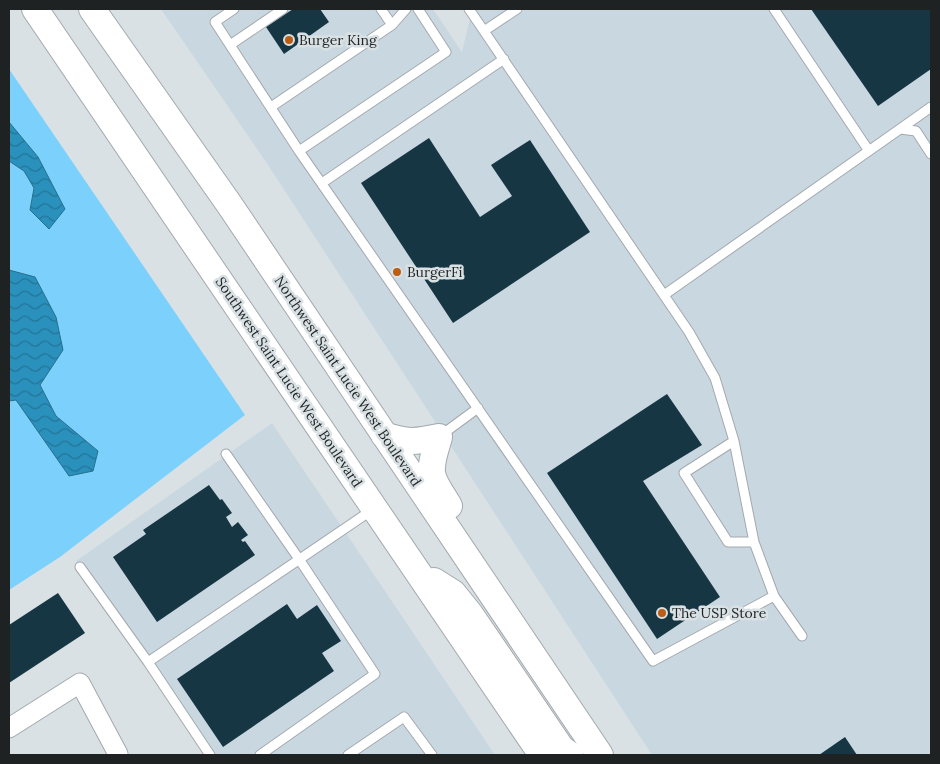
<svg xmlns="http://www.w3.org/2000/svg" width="940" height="764" font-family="Lora,serif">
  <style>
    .built { fill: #c9d8e0 }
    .grass { fill: #7cd1fc }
    .water { fill: url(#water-waves); stroke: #276f8e }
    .building { fill: #173644 }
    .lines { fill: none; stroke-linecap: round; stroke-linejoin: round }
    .service-casing { stroke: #a3a9ad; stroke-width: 11 }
    .minor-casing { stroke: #a3a9ad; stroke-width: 21 }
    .secondary-casing { stroke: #a3a9ad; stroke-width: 28 }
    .service { stroke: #fff; stroke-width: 9 }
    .minor { stroke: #fff; stroke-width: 19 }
    .secondary { stroke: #fff; stroke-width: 26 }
    .poi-dot { fill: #bc5d13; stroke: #d9e1e4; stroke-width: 2 }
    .labels { text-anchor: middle; stroke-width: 5; stroke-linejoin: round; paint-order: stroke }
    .poi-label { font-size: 14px; fill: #1f2223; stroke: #d9e1e4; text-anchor: start }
    .street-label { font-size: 14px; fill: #1f2223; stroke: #d9e1e4 }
  </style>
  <defs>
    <pattern id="water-waves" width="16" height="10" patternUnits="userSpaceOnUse" patternTransform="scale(1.25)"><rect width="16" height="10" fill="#2a90bc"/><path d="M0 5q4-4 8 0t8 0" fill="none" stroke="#237598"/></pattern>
  </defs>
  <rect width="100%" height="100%" fill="#d9e1e4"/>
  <path class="built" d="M161,9H433L462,52L472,9H931V755H652L266,162Z
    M272,423L426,652L495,755H209L76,561Z"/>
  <path class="grass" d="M9,69L245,415L60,557L9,590Z"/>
  <path class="water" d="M9,122L38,157L65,209L49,229L30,210L34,188L24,171L9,161Z
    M9,270L35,277L56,317L63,350L40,385L56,416L98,451L93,471L69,476L16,400L9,401Z"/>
  <path class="building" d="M293,9H320L329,22L284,54L266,27Z
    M811,9H931V69L878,106Z
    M429,138L480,217L512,196L491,165L530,140L590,232L453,323L361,183Z
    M667,394L702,445L643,481L720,597L657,639L547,473Z
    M209,485L220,500L222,499L232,513L226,517L232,527L238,522L248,535L241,540L243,542L245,541L255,555L157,622L113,557L146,534L143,530Z
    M58,593L85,633L9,683V625Z
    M287,604L297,619L317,605L341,641L322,653L334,671L223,747L177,679Z
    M845,737L857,755H819Z"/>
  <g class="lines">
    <defs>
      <path id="service" d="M234,9L215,22L299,151L446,52L418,9
        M381,9L392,25
        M469,9L689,332L715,378L734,441L754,542L774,596L802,636
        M774,9L869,151
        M484,31L517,9
        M230,45L283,9
        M271,107L392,25L406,9
        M900,129L931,107
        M299,151L653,661L774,596
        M322,183L504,59
        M664,295L900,129L916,131L931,154
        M440,436L478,408
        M734,441L684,473L728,542H754
        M226,454L299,559L375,674L260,755
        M80,567L148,662L372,510
        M148,662L210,755
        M348,755L404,717L432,755"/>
      <path id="minor" d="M9,728L80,683L118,754"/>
      <path id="secondary" d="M35,9L542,755
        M92,9L229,204L600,755
        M384,435C407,443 415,442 439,437C436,449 429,465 433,477C436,487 444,497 449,506
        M434,581L453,593L470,614L561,748L570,755"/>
    </defs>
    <use href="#service" class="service-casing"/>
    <use href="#minor" class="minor-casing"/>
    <use href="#secondary" class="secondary-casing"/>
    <use href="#service" class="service"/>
    <use href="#minor" class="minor"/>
    <use href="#secondary" class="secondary"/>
  </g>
  <g class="poi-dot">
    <circle cx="289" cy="40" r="5"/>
    <circle cx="397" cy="272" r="5"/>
    <circle cx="662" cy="613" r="5"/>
  </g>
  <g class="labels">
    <g class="poi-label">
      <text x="299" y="45">Burger King</text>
      <text x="407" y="277">BurgerFi</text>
      <text x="672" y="618">The USP Store</text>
    </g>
    <g class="street-label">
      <text transform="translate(348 381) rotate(56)" y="5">Northwest Saint Lucie West Boulevard</text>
      <text transform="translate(289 382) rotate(56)" y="5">Southwest Saint Lucie West Boulevard</text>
    </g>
  </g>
  <rect width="940" height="764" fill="none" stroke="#1f2223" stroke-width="20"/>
</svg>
